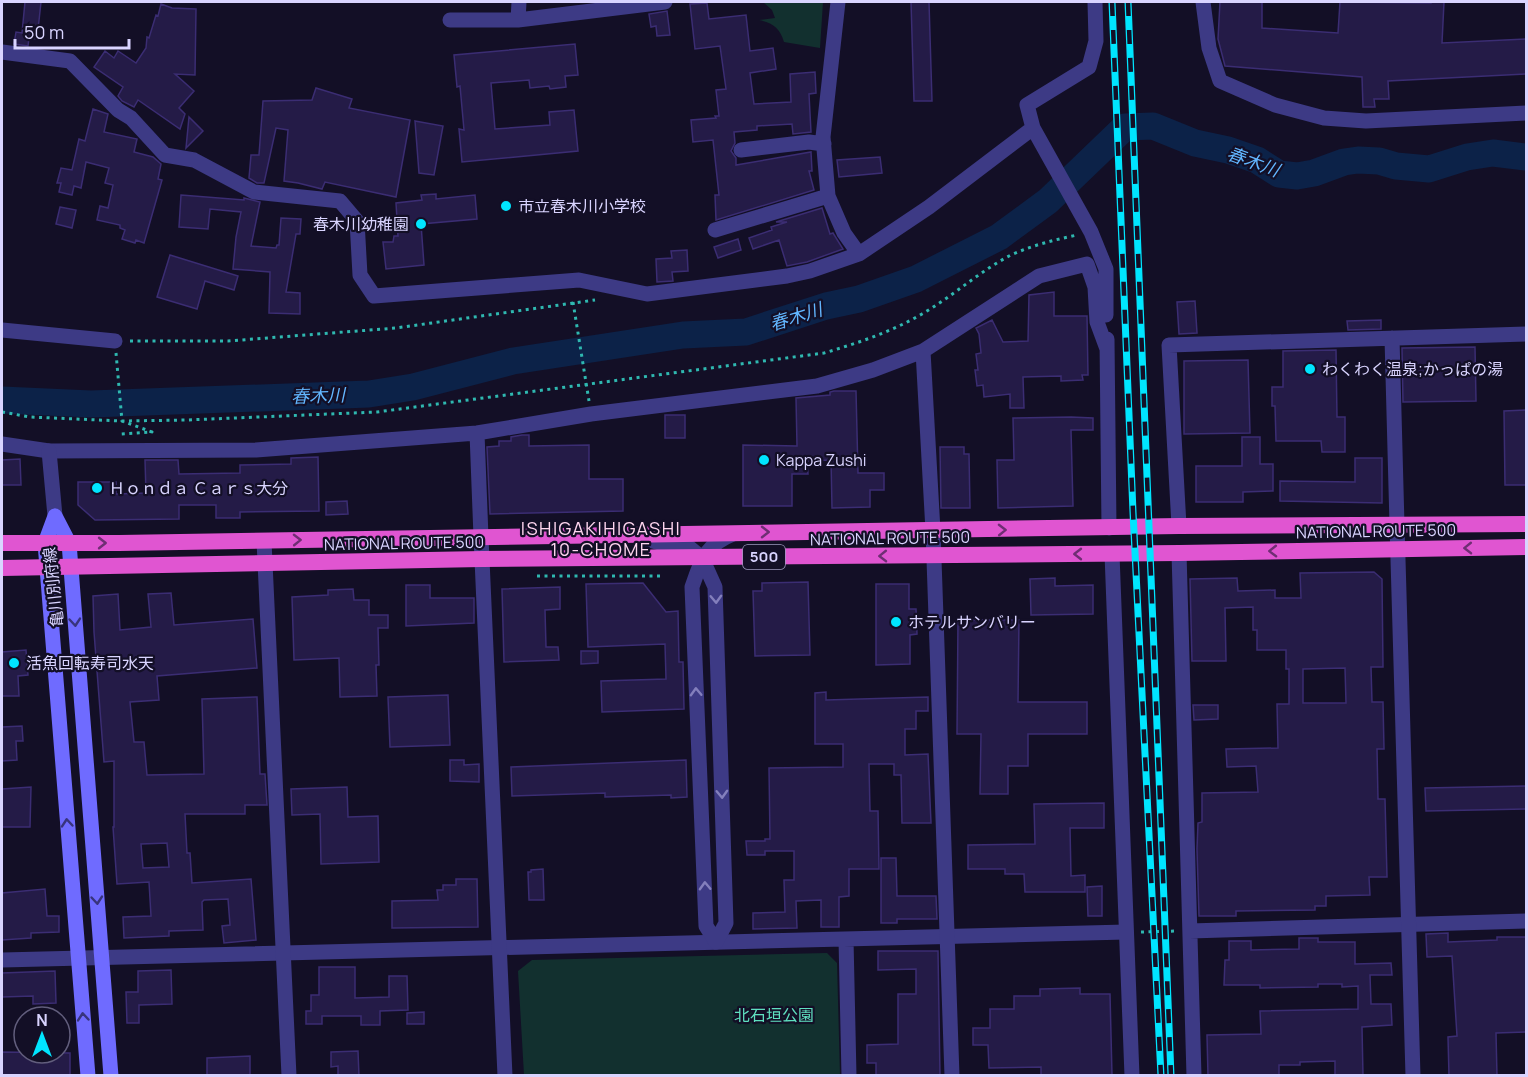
<svg xmlns="http://www.w3.org/2000/svg" width="1528" height="1077" font-family="Manrope,'Noto Sans JP',sans-serif">
  <style>
    .green { fill: #12302f }
    .lines { fill: none; stroke-linecap: round; stroke-linejoin: round }
    .river { stroke: #0c2248; stroke-width: 27 }
    .building { fill: #241b47; stroke: #3b2d73; stroke-width: 1.5; fill-rule: evenodd }
    .path { stroke: #2fb8b0; stroke-width: 3; stroke-dasharray: 3 4.5; stroke-linecap: butt }
    .minor { stroke: #3d3a85; stroke-width: 15 }
    .tertiary { stroke: #3d3a85; stroke-width: 15 }
    .secondary { stroke: #6f6bff; stroke-width: 15 }
    .trunk { stroke: #e055d1; stroke-width: 16 }
    .rail-casing { stroke: #00e5ff; stroke-width: 7 }
    .rail { stroke: #130f26; stroke-width: 4.5; stroke-dasharray: 14; stroke-linecap: butt }
    .oneway { stroke: #6f2e73 }
    .oneway2 { stroke: #837fbc }
    .oneway3 { stroke: #38347d }
    .poi-dot { fill: #00e5ff; stroke: #130f26; stroke-width: 2 }
    .labels { text-anchor: middle; stroke-width: 4.5; stroke-linejoin: round; paint-order: stroke }
    .shield { fill: #130f26; stroke: #9e99be; stroke-width: 1.5 }
    .shield-label { font-size: 15px; font-weight: bold; fill: #d9d4ff }
    .poi-label { font-size: 16px; fill: #d9d4ff; stroke: #130f26; text-anchor: start }
    .street-label { font-size: 16px; fill: #d9d4ff; stroke: #130f26 }
    .park-label { font-size: 16px; fill: #5fe0c0; stroke: #130f26 }
    .water-label { font-size: 18px; font-style: italic; fill: #62b6ff; stroke: #130f26 }
    .neighbourhood-label { font-size: 18px; letter-spacing: 1.5px; fill: #ffd6f0; stroke: #130f26 }
  </style>
  <rect width="100%" height="100%" fill="#130f26"/>
  <path class="green" d="M763,2H823L820,48L784,42C780,28 773,23 759,20L775,18L772,10Z
    M827,953L837,963L840,1075H524L518,971L532,960Z"/>
  <g class="lines">
    <path class="river" d="M2,400L91,404L369,394L413,387L513,361L683,335L746,332L826,306L859,299L916,279L999,237L1048,201L1125,127L1153,126L1195,143L1228,150L1257,160L1279,174L1297,176L1314,173L1344,162L1358,160L1379,161L1396,166L1429,169L1467,157L1493,153L1526,157"/>
  </g>
  <path class="building" d="M25,2H41L37,39L29,38L28,46L14,44L16,32L22,33Z
    M911,2H929L932,101H914Z
    M1220,2H1262V28L1338,33L1340,2L1431,3V2H1444L1442,43L1527,39V74L1388,81L1389,99H1374L1375,107H1363L1362,77L1225,66L1218,39Z
    M707,3L709,19L746,15L750,51L773,48L776,69L750,73L754,104L791,102L790,74L815,72L816,93L809,94L811,132L793,134L792,124L757,126V130L734,132L735,143L731,151L736,158V165L811,152L812,171H809L814,190L716,220L715,195H719L713,140L693,142L691,120L716,118L715,116H719L716,90L726,89L720,46L695,49L690,4Z
    M161,4L172,8L196,9L195,75L175,74L194,91L179,108L185,114L180,129L138,100L134,107L122,101L118,96L123,87L94,67L105,51L114,58L118,51L136,63L146,48L147,37L149,38L156,15L158,16Z
    M667,11L670,35L657,36L656,26L651,27L649,14Z
    M575,44L578,75L565,76L566,87L550,89L549,86L530,88L529,80L491,83L495,129L550,125L549,112L574,110L578,151L462,162L459,129L464,130L460,86L457,87L454,55Z
    M316,88L352,99L349,108L410,120L396,197L325,182L322,189L298,183L284,181L288,130L276,128L264,183H257L249,178L251,155H259L263,101L312,100Z
    M93,109L108,114L104,132L137,139L134,152L153,157L161,164L158,179L162,180L144,243L136,240L135,243L122,239L125,230L120,228V225L97,220L100,206L108,208L113,185L105,183L109,168L86,162L81,188L74,186L72,195L59,192L61,183H57L61,168L72,170L79,139L85,141Z
    M189,117L203,131L186,148Z
    M415,121L443,126L434,175L419,173Z
    M880,157L882,173L839,177L837,160Z
    M436,194V199L475,195L477,219L421,224L424,265L386,269L383,242H393L394,236H398L396,203L422,200L421,195Z
    M181,195L244,200V198L260,202L251,246L276,248L277,245H279L281,218L301,219L300,234H296L286,292L300,293V314L269,313L270,272L233,269L236,237L241,212L210,209L208,229L179,227Z
    M60,207L76,210L72,228L56,224Z
    M822,208L830,234L833,233L843,249L807,262L787,266L779,240L753,249L749,238L772,230L771,227L787,222H776Z
    M738,239L741,250L718,258L714,247Z
    M687,250L688,271L672,272L673,281L657,282L656,259L672,258L671,251Z
    M170,255L238,276L234,290L205,281L197,309L157,297Z
    M1054,292V316H1087L1088,375H1082L1083,380L1061,381V376L1023,377L1024,408H1010V394L984,397L983,385L977,386L975,370H978L976,354L981,353L979,334L976,328L992,320L1003,342L1028,341L1029,295Z
    M1195,301L1197,333L1179,334L1177,302Z
    M1381,320V329L1348,330L1347,321Z
    M1475,347L1476,401L1403,402L1402,348Z
    M1336,350L1337,417H1345V452H1322L1321,441H1276L1275,406H1272V387H1283V351Z
    M1248,360L1250,433L1184,434V361Z
    M834,391H856L858,473H884V490H870V507L832,508L831,460L807,461L808,474H792V506H743V445L797,446L796,398L830,395V392Z
    M1527,410V485H1505L1504,411Z
    M665,415H685V438H665Z
    M1071,417L1093,418V430H1071L1073,506L998,508L997,460H1014L1013,418Z
    M522,435H529V446L589,445V479H623V511L490,514L487,447L499,446V441H511V437Z
    M1242,437H1260V464H1273V491L1243,492V502H1196V466H1242Z
    M940,447H964V454H969L970,508H941Z
    M318,457L319,511L240,512V518H216V505H179V519L95,520L78,505V482H116V494L146,493L145,460H178L179,474L240,473V465L291,464V458Z
    M1355,458H1382V503L1280,501V481L1355,482Z
    M20,459L21,485H2V460Z
    M347,501L348,514L326,515V502Z
    M1374,572L1382,579L1383,667H1371L1372,702H1383L1384,749H1377L1378,799H1385L1387,877H1369L1370,895L1326,896V906H1315V910L1236,911V916H1199L1197,849L1198,823L1202,822V793L1258,792L1256,766L1227,767L1226,749L1278,748L1277,704H1289V669H1286V650H1257V630H1253V607L1225,608L1226,661H1192L1190,579L1237,578L1238,591L1275,590V598H1301L1300,573ZM1345,668L1346,703H1303V669Z
    M1055,578V586L1093,585V614L1031,615L1030,579Z
    M808,582L810,655L755,656L753,591H762V583Z
    M643,583L666,612L678,611L679,662H683L684,709L602,712L601,681L666,679L665,644L588,647L586,584Z
    M876,584H909V609H916L917,634L910,635V664L876,665Z
    M406,585H430V598H474V623L406,626Z
    M560,587V609L545,610L546,647H558L559,660L504,662L502,589Z
    M353,589L354,600H369V615H388V628H378L379,665H376L377,696L340,697L339,658L294,660L292,597L328,595V590Z
    M171,593L174,625L253,619L257,668L157,676L159,700L130,702L134,742H144L147,775L204,774L202,699L257,697L260,774H265L267,805H245V814H185L187,853H190L192,883L251,879L256,940L224,943L222,926L230,925L228,899L204,900L202,902L203,930L169,931V936L124,938L123,917L151,916L149,882L117,884L113,827H114V761L104,762L94,632L93,596L118,594L120,630L151,627L148,594ZM167,843L169,867L143,868L141,844Z
    M958,620H1019L1018,702H1087V734H1028V766H1008V794H980L981,734H957Z
    M26,650L28,675L18,676L19,696H2V652Z
    M581,651H598V663L581,664Z
    M826,692V700L928,697V711H916V729H905V755L928,754L931,823H902L901,775H894V764H869L870,811H878L879,869H849V896L839,897V927H821V900L796,901L797,928L753,929V913L785,912L784,880H794V851H765V855H747L746,841H765V839H770L769,768L843,767V744H815V693Z
    M448,695L450,745L390,747L388,697Z
    M1193,705H1218V719L1194,720Z
    M22,726L23,741H16L17,760L2,761V727Z
    M450,760H464V765L479,764V782L450,781Z
    M686,760L687,797L671,798V795L605,797V793L512,796L511,767Z
    M1527,786V809L1426,811L1425,788Z
    M31,787L30,827H2V789Z
    M347,787L348,817L378,816L379,862L321,864L320,814L292,815L291,789Z
    M1104,803V828H1070L1071,876L1085,875V892H1025L1024,874H1005V869H968V845L1035,844L1034,804Z
    M881,858H896L897,896H936L937,919H897V923H881Z
    M543,869L544,900H529L528,872H531V870Z
    M456,879H477L478,927L392,928V901L438,900L437,890H443V885H456Z
    M1102,886V916H1088L1087,887Z
    M45,889L47,916H59V932L31,933V938L2,940V893Z
    M1448,933V942L1497,940V937H1527V1032L1496,1033L1497,1076H1449L1448,1037L1457,1036L1452,956L1427,957L1426,934Z
    M1299,938H1318V942H1355V964L1391,963L1392,975H1370L1371,1004H1391L1392,1025L1362,1027L1363,1076H1335V1061L1300,1062V1065H1279V1076H1208L1207,1035L1261,1034L1260,1011L1358,1009V986L1342,987V984H1318V987L1260,988V985H1224L1225,960H1229V941H1251V950L1299,949Z
    M878,951H938L940,1076H876V1063H867V1045L898,1044V994H916V969L878,970Z
    M319,967H355V998L389,997V976H407L408,1010L380,1011V1025H361V1016H322V1024H306V1011H311V995H319Z
    M171,970L172,1004L139,1005V1023H127L126,992H138V971Z
    M55,971L56,1003L33,1004V996L2,997V973Z
    M1080,988V994H1110L1112,1075L1041,1076V1067L989,1068L988,1045H973V1028H990V1009H1014V996H1040V989Z
    M424,1012V1024H407V1013Z
    M358,1051L359,1076H338V1066L331,1067V1052Z
    M2,1052L70,1053V1076H2Z
    M250,1056V1076H207V1058Z"/>
  <g class="lines">
    <path class="path" d="M573,302L589,401
      M130,341H228L396,328L595,300
      M116,353L122,421L152,432L121,434
      M2,412L30,417L122,421L187,420L377,412L824,353C858,343 891,332 922,314C953,296 980,271 1011,255C1033,245 1054,240 1077,235
      M537,576H664
      M1141,932L1176,931"/>
    <path class="minor" d="M838,2L823,137L828,196L844,233L859,254
      M1095,2L1096,41L1089,67L1027,105L1033,128L1091,232L1106,269V315
      M1203,2L1209,48L1220,81L1275,105L1324,118L1366,121L1526,113
      M450,20H518L665,2
      M518,20L519,2
      M2,52L70,61L118,110L131,118L165,155L194,160L254,192L340,201L357,221L360,275L374,296L579,280L647,294L787,276L810,271L859,254L929,207L1033,128
      M741,150L809,142L824,144
      M715,230L828,196
      M2,330L115,341
      M1392,338L1397,525
      M1107,339L1109,528
      M923,351L933,531
      M477,433L481,537
      M2,444L49,451L256,450L477,433L591,414L817,386L873,370L923,351L1039,276L1087,264L1095,287L1097,322L1107,349
      M1179,526L1169,345L1526,334
      M1179,553L1194,1076
      M1190,931L1526,921
      M846,939L849,1076
      M2,960L1126,932"/>
    <path class="tertiary" d="M49,451L55,516
      M1397,525L1413,1076
      M933,531L952,1076
      M481,537L505,1076
      M639,537L667,545L690,548L702,558L715,587L726,923L716,942
      M264,541L289,1076
      M1112,554L1132,1076
      M716,942L706,926L692,587C701,561 705,545 733,534"/>
    <path class="secondary" d="M55,516L69,543L111,1076
      M55,516L45,543L88,1076"/>
    <path class="trunk" d="M2,543H119L1179,526L1526,524
      M2,568L482,559L1179,553L1526,547"/>
    <defs>
      <path id="rail" d="M1112,2L1133,512L1161,1076
        M1128,2L1171,1076"/>
    </defs>
    <use href="#rail" class="rail-casing"/>
    <use href="#rail" class="rail"/>
  </g>
  <defs><path id="oneway-chevron" d="M-2-3.5L2.5 0L-2 3.5" fill="none" stroke-width="1.6" stroke-linecap="round" stroke-linejoin="round" transform="scale(1.5)"/></defs>
  <g class="oneway">
    <use href="#oneway-chevron" transform="translate(1002 530) rotate(-1)"/>
    <use href="#oneway-chevron" transform="translate(765 532)"/>
    <use href="#oneway-chevron" transform="translate(297 540) rotate(-1)"/>
    <use href="#oneway-chevron" transform="translate(102 543)"/>
    <use href="#oneway-chevron" transform="translate(1468 548) rotate(179)"/>
    <use href="#oneway-chevron" transform="translate(1273 551) rotate(179)"/>
    <use href="#oneway-chevron" transform="translate(1078 554) rotate(180)"/>
    <use href="#oneway-chevron" transform="translate(883 556) rotate(179)"/>
  </g>
  <g class="oneway2">
    <use href="#oneway-chevron" transform="translate(716 599) rotate(88)"/>
    <use href="#oneway-chevron" transform="translate(696 692) rotate(-92)"/>
    <use href="#oneway-chevron" transform="translate(722 794) rotate(88)"/>
    <use href="#oneway-chevron" transform="translate(705 886) rotate(-92)"/>
  </g>
  <g class="oneway3">
    <use href="#oneway-chevron" transform="translate(75 622) rotate(85)"/>
    <use href="#oneway-chevron" transform="translate(67 823) rotate(-95)"/>
    <use href="#oneway-chevron" transform="translate(97 900) rotate(85)"/>
    <use href="#oneway-chevron" transform="translate(83 1017) rotate(-95)"/>
  </g>
  <g class="poi-dot">
    <circle cx="506" cy="206" r="6"/>
    <circle cx="421" cy="224" r="6"/>
    <circle cx="1310" cy="369" r="6"/>
    <circle cx="764" cy="460" r="6"/>
    <circle cx="97" cy="488" r="6"/>
    <circle cx="896" cy="622" r="6"/>
    <circle cx="14" cy="663" r="6"/>
  </g>
  <g class="labels">
    <rect class="shield" x="743" y="545" width="42" height="24" rx="4.5"/>
    <g class="shield-label">
      <text x="764" y="562">500</text>
    </g>
    <g class="poi-label">
      <text x="518" y="212">市立春木川小学校</text>
      <text x="409" y="230" text-anchor="end">春木川幼稚園</text>
      <text x="1322" y="375">わくわく温泉;かっぱの湯</text>
      <text x="776" y="466">Kappa Zushi</text>
      <text x="109" y="494">Ｈｏｎｄａ Ｃａｒｓ大分</text>
      <text x="908" y="628">ホテルサンバリー</text>
      <text x="26" y="669">活魚回転寿司水天</text>
    </g>
    <g class="street-label">
      <text transform="translate(1376 531) rotate(-1)" y="6">NATIONAL ROUTE 500</text>
      <text transform="translate(890 538) rotate(-1)" y="6">NATIONAL ROUTE 500</text>
      <text transform="translate(404 543) rotate(-1)" y="6">NATIONAL ROUTE 500</text>
      <text transform="translate(53 587) rotate(-96)" y="6">亀川別府線</text>
    </g>
    <g class="park-label">
      <text x="774" y="1021">北石垣公園</text>
    </g>
    <g class="water-label">
      <text transform="translate(1253 162) rotate(20)" y="6">春木川</text>
      <text transform="translate(796 317) rotate(-17)" y="6">春木川</text>
      <text transform="translate(318 396) rotate(-2)" y="6">春木川</text>
    </g>
    <g class="neighbourhood-label">
      <text x="601" y="535">ISHIGAKIHIGASHI<tspan x="601" dy="21">10-CHOME</tspan></text>
    </g>
  </g>
  <rect width="1528" height="1077" fill="none" stroke="#d9d4ff" stroke-width="6"/>
  <g transform="translate(42 1035)"><circle r="28" fill="#130f26" stroke="#625e7d" stroke-width="1.5"/>
  <path d="M0-4.5L10 22L0 15L-10 22Z" fill="#00e5ff"/>
  <text y="-9" font-size="16" font-weight="bold" text-anchor="middle" fill="#d9d4ff">N</text>
  </g>
  <path d="M15 39v9h114v-9" fill="none" stroke="#d9d4ff" stroke-width="3"/>
  <text x="24" y="39" font-size="18" fill="#d9d4ff" stroke="#130f26" stroke-width="4.5" paint-order="stroke">50 m</text>
</svg>
